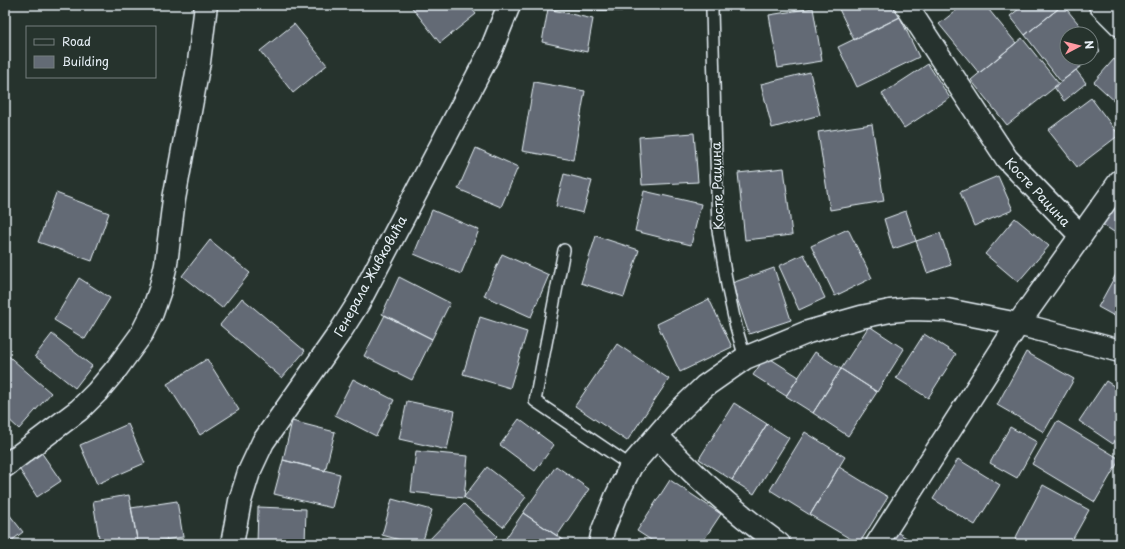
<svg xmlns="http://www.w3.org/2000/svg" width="1125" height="549" font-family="'Playpen Sans',sans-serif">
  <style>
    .building { fill: #636b75; stroke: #e8f1f8 }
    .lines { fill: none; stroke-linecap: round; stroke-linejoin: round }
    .service-casing { stroke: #e8f1f8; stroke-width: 14 }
    .minor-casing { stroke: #e8f1f8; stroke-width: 25 }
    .service { stroke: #26332d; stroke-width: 11 }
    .minor { stroke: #26332d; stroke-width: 22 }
    .labels { text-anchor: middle; stroke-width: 3; stroke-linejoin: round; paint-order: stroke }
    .street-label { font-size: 13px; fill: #e8f1f8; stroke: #26332d }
  </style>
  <rect width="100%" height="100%" fill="#26332d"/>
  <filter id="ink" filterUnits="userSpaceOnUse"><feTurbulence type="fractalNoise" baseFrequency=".025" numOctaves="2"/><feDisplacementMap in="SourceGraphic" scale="8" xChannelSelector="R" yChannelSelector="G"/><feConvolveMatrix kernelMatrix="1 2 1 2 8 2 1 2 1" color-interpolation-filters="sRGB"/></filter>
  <g filter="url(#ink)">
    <path class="building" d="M410,5H469L476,14L440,43Z
      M548,5H622V11L548,9Z
      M837,5H894L900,17L854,40Z
      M963,5H985L1016,43L979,73L939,24Z
      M1024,5H1063L1025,35L1010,16Z
      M1063,5L1087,34H1067V58H1091V39L1100,51L1061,82L1025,35Z
      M813,8L822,61L778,68L769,15Z
      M548,9L593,19L587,52L542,42Z
      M900,17L919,57L857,87L838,47Z
      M294,24L327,65L293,93L260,51Z
      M1022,38L1059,84L1007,125L971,80Z
      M1114,59L1120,65V106L1094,82Z
      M928,64L950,98L904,128L882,94Z
      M1076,70L1086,83L1064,101L1054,87Z
      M810,72L820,115L772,128L761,84Z
      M534,82L585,91L573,160L522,151Z
      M1091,98L1119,135L1077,167L1048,130Z
      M872,124L884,201L830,210L818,132Z
      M694,133L698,182L642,185L639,137Z
      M476,148L518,167L501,207L458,189Z
      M784,168L792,235L745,240L738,173Z
      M564,174L592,181L583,213L556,206Z
      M998,176L1013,210L974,226L960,192Z
      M644,191L701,204L691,245L635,231Z
      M56,193L109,213L92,261L38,242Z
      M1118,200L1120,201V236L1102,224Z
      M432,210L479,230L461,274L414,254Z
      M906,211L916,241L893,249L884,219Z
      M1015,218L1049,246L1018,282L985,254Z
      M848,229L872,278L835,296L811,246Z
      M940,233L951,265L927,273L916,241Z
      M596,236L639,250L624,297L581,283Z
      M210,240L250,273L222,308L182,276Z
      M502,254L549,275L531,317L484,296Z
      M804,254L825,298L799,310L779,266Z
      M1120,267V319L1098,307Z
      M774,268L791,320L749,334L732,283Z
      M399,277L450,303L432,339L382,314Z
      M79,278L110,298L85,339L54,320Z
      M242,298L305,351L282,378L220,325Z
      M709,299L732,347L680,372L657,324Z
      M385,315L432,339L412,380L364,356Z
      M480,317L527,332L510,388L463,374Z
      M869,326L904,349L877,392L841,369Z
      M52,334L92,366L75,388L35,356Z
      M924,334L956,354L928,398L896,378Z
      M617,344L669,379L627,441L575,406Z
      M815,352L841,369L813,413L786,396Z
      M1026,352L1074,379L1044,432L997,405Z
      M5,353L51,393L19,429L5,416Z
      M766,356L799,377L786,396L753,375Z
      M207,359L239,410L200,435L167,384Z
      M841,369L877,392L848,436L813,413Z
      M353,379L394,400L376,436L335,415Z
      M1106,381L1120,390V434L1113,444L1079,421Z
      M407,401L455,411L447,450L399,439Z
      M734,403L767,424L732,480L699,459Z
      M519,419L554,445L535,471L500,445Z
      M292,421L335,432L325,471L283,460Z
      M1057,421L1120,459L1095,502L1032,464Z
      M128,424L145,463L97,484L80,445Z
      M767,424L789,438L754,494L732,480Z
      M1010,427L1037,442L1017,478L990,463Z
      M805,432L845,457L810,515L770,490Z
      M416,451L468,456L464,498L411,492Z
      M41,452L61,481L37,497L18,467Z
      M958,459L1000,485L975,525L933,499Z
      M283,460L340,474L332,508L274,494Z
      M556,466L589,489L557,536L523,513Z
      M487,467L526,497L503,527L464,497Z
      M839,467L888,497L859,544L810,515Z
      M670,480L721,514L701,544H657L637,531Z
      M1043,485L1089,510L1070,544H1023L1015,539Z
      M129,495L138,544H100L93,501Z
      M392,499L432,510L422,544H415L382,535Z
      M177,501L183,537L138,544L131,508Z
      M464,504L497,536L489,544H425Z
      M258,507L306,509L305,544H257Z
      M5,509L23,532L7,544H5Z
      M523,513L565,541L563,544H502Z
      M890,528L910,540L908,544H880Z"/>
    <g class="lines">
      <defs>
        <path id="service" d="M712,10L718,230L727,285L736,327L745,358
          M564,250L535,401L631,466"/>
        <path id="minor" d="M906,5L1007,159L1081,236
          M1100,5L1120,25
          M657,436C694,476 735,512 779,544
          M5,466L79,410L97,392L117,368L141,335L152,313L160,290L166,264L174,199L199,62L206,5
          M232,544L240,501L249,472L263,442L340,332L359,302L491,50L509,5
          M600,544L603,530L616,497L631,466L676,414L705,386L745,358L808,332L861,317L890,311L911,309L947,310L1018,324L1120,351
          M877,544L1018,324L1120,181"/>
      </defs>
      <use href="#service" class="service-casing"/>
      <use href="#minor" class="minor-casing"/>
      <use href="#service" class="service"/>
      <use href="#minor" class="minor"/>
    </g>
  </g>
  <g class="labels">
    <g class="street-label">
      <text transform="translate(717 186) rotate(-92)" y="5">Косте Рацина</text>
      <text transform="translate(1038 192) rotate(47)" y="5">Косте Рацина</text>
      <text transform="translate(370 276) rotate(-61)" y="5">Генерала Живковића</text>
    </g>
  </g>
  <rect width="1125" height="549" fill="none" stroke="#26332d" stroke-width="20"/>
  <rect x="10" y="10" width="1105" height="529" fill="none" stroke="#e8f1f8" stroke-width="1.5" filter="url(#ink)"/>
  <rect x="26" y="26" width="130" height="52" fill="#26332d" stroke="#747f7e"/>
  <rect x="34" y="39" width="20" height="6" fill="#26332d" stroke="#747f7e"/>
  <text x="62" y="46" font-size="12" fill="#e8f1f8">Road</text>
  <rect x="34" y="56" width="20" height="12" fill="#636b75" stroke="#747f7e"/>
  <text x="62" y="66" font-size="12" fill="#e8f1f8">Building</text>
  <g transform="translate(1079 46) rotate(83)"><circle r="19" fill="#26332d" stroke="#747f7e"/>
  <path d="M0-3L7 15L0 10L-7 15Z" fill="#ff9aa2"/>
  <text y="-6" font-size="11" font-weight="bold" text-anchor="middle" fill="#e8f1f8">N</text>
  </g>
</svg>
